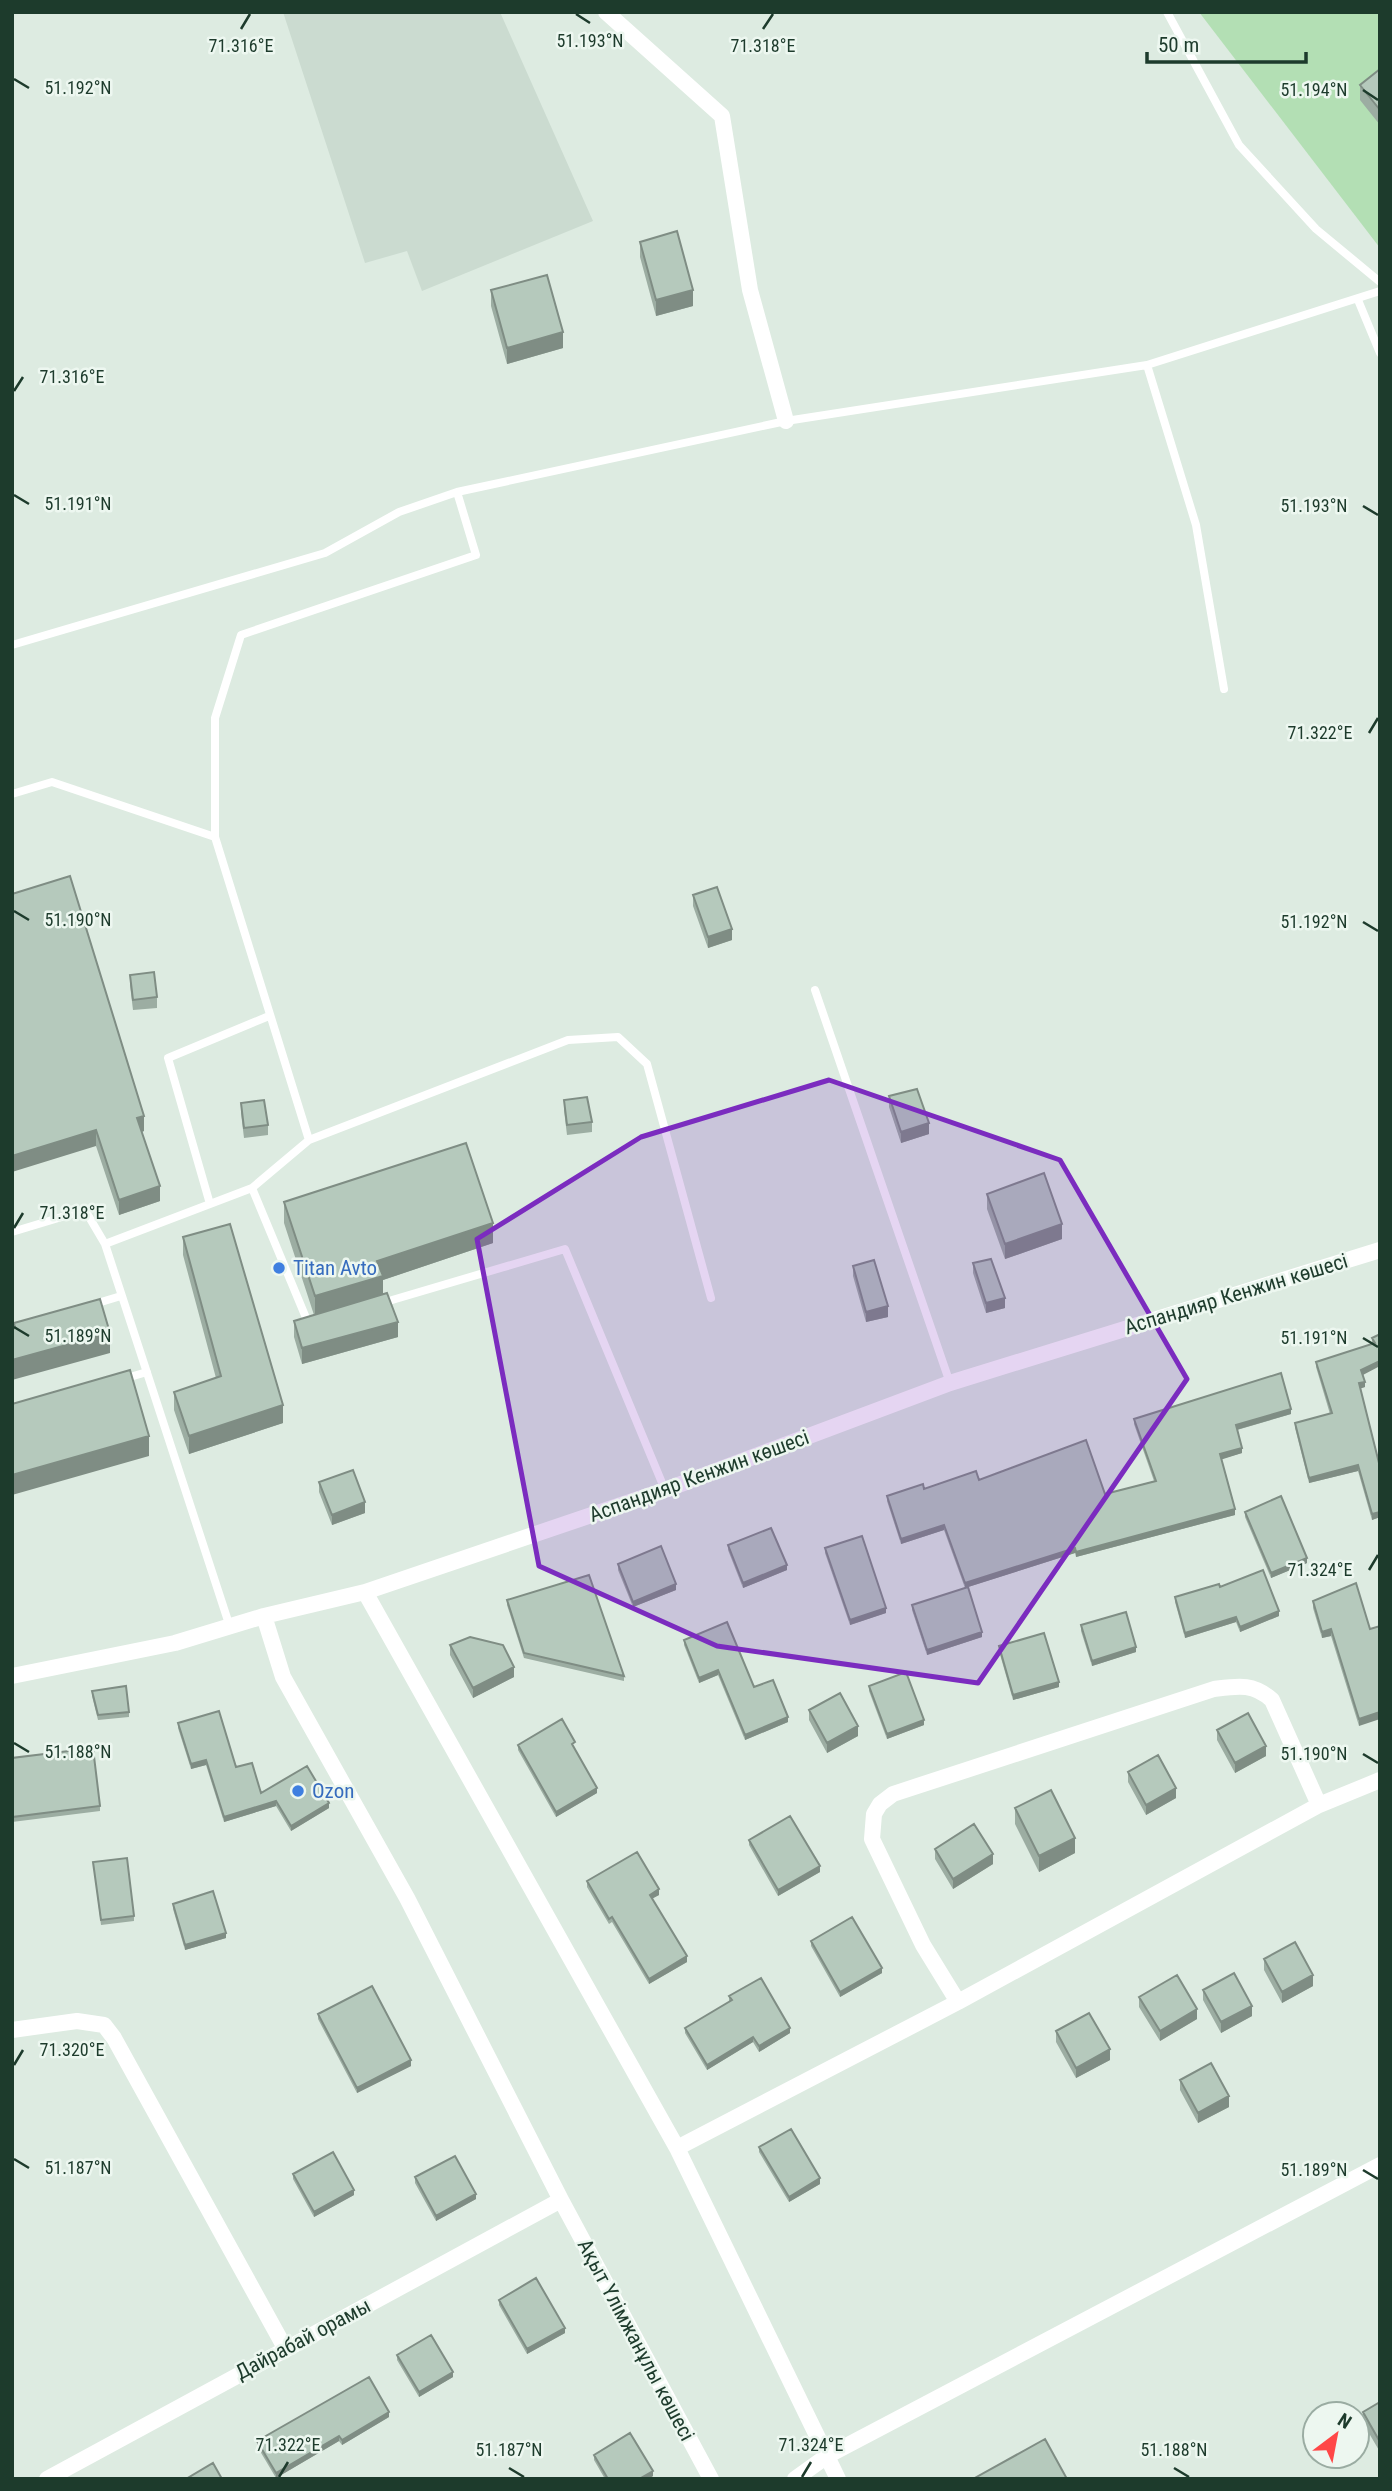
<svg xmlns="http://www.w3.org/2000/svg" width="1392" height="2491" font-family="'Roboto Condensed',sans-serif">
  <style>
    .built { fill: #cbdbd0 }
    .green { fill: #b3dfb4 }
    .lines { fill: none; stroke-linecap: round; stroke-linejoin: round }
    .service { stroke: #fff; stroke-width: 8 }
    .minor { stroke: #fff; stroke-width: 16 }
    .wall { fill: #9cada2 }
    .shaded-wall { fill: #7f8d84 }
    .building { fill: #b5c9bc; stroke: #7f8d84; stroke-width: 2 }
    .marked { fill: #7b2cbf; fill-opacity: 0.2; stroke: #7b2cbf; stroke-width: 5; stroke-linejoin: round }
    .ticks { fill: none; stroke: #1d3b2c; stroke-width: 2.5 }
    .shop-dot { fill: #3f7fe0; stroke: #edf7f0; stroke-width: 2.5 }
    .labels { text-anchor: middle; stroke-width: 5; stroke-linejoin: round; paint-order: stroke }
    .shop-label { font-size: 21px; fill: #366cbe; stroke: #edf7f0; text-anchor: start }
    .street-label { font-size: 21px; fill: #1d3b2c; stroke: #edf7f0 }
    .ticks-label { font-size: 18px; text-anchor: middle; fill: #1d3b2c; stroke: #edf7f0; stroke-width: 5; stroke-linejoin: round; paint-order: stroke }
  </style>
  <rect width="100%" height="100%" fill="#ddebe1"/>
  <path class="built" d="M283,12H500L593,221L422,291L407,251L365,263Z"/>
  <path class="green" d="M1199,12H1380V248Z"/>
  <g class="lines">
    <path class="service" d="M1167,12L1239,145L1316,229L1380,282
      M1358,300L1380,353
      M1147,365L1196,525L1224,689
      M12,645L325,553L399,512L457,492L786,421L1147,365L1380,291
      M12,794L52,782L215,837
      M815,990L950,1383
      M309,1140L568,1040L618,1037L647,1064L711,1298
      M252,1188L309,1140L215,837V718L241,635L476,555L457,492
      M210,1204L168,1058L269,1016
      M12,1232L85,1210L105,1244L252,1188L309,1325
      M105,1244L230,1627
      M382,1303L565,1249L665,1490
      M91,1305L121,1296
      M123,1379L147,1372"/>
    <path class="minor" d="M606,12L722,116L750,290L786,421
      M365,1592L677,2148L958,2002L923,1945L872,1839L874,1814L880,1804L893,1794L1214,1689C1238,1686 1253,1683 1272,1700L1319,1805L1380,1780
      M264,1616L283,1677L407,1898L561,2200L711,2479
      M12,1676L175,1643L264,1616L365,1592L665,1490L950,1383L1380,1250
      M958,2002L1319,1805
      M12,2030L77,2021L104,2025L114,2038L285,2348
      M677,2148L838,2479
      M47,2479L561,2200
      M795,2479L827,2456L1380,2165"/>
  </g>
  <path class="wall" d="M1380,69V125L1360,100V85Z
    M640,242L693,306L656,316L640,257Z
    M491,290L563,348L507,364L491,306Z
    M12,894L144,1131L142,1132L160,1201L119,1215Z
    M693,895L732,940L708,948L693,906Z
    M130,975L157,997V1008L133,1010L130,985Z
    M889,1096L929,1134L901,1143L889,1107Z
    M564,1100L592,1122V1132L567,1135L564,1110Z
    M241,1103L268,1125V1135L244,1138L241,1113Z
    M987,1194L1062,1239L1005,1259L987,1209Z
    M284,1202L493,1243L383,1280V1294L398,1337L302,1364L294,1337V1321L314,1315L284,1223Z
    M183,1237L283,1423L189,1454L174,1410V1392L216,1378L183,1255Z
    M973,1263L1005,1308L986,1313L973,1273Z
    M853,1266L888,1317L866,1322L853,1276Z
    M1380,1334L1363,1375L1365,1387L1360,1388L1380,1467V1517L1372,1520L1358,1471L1309,1483L1295,1428V1423L1330,1414L1316,1367V1362L1372,1344V1338Z
    M1291,1414L1237,1430L1242,1453L1221,1459L1235,1515L1076,1557L1075,1553L968,1587L982,1637L927,1655L912,1610V1605L965,1588L944,1530L901,1544L887,1501V1496L979,1480L1105,1494L1154,1481L1134,1424V1419Z
    M319,1482L365,1513L332,1525L319,1492Z
    M1245,1512L1307,1563L1271,1578L1245,1517Z
    M728,1545L787,1570L743,1588L728,1550Z
    M825,1548L886,1613L850,1625L825,1553Z
    M618,1564L676,1590L633,1607L618,1570Z
    M1220,1587L1279,1616L1240,1632L1236,1622L1185,1638L1175,1602V1597Z
    M507,1600L624,1676V1681L524,1658L507,1605Z
    M1313,1601L1370,1629L1359,1726L1331,1636L1322,1638L1313,1608Z
    M1081,1625L1136,1652L1092,1666L1081,1631Z
    M684,1640L754,1687L788,1722L745,1740L718,1675L699,1683L684,1645Z
    M450,1645L514,1677L473,1698L450,1655Z
    M999,1646L1059,1687L1013,1700L999,1651Z
    M869,1686L924,1725L887,1739L869,1691Z
    M92,1691L129,1712V1717L98,1720L92,1696Z
    M809,1710L858,1736L827,1753L809,1720Z
    M178,1723L236,1767L261,1793L329,1808L291,1831L276,1806L224,1822L206,1765L191,1769L178,1728Z
    M1217,1730L1266,1756L1235,1773L1217,1740Z
    M518,1745L575,1747L574,1748L597,1793L556,1817L518,1750Z
    M12,1758L100,1806V1811L12,1822Z
    M1128,1772L1176,1798L1146,1815L1128,1782Z
    M1015,1808L1075,1853L1039,1872L1015,1824Z
    M749,1840L820,1872L778,1896L749,1845Z
    M935,1849L993,1864L953,1889L935,1859Z
    M93,1862L134,1916V1921L101,1925Z
    M587,1881L659,1895L652,1898L687,1962L649,1984L612,1922L609,1924L587,1887Z
    M173,1904L226,1938L185,1950L173,1909Z
    M811,1941L882,1973L840,1997L811,1946Z
    M1264,1959L1313,1986L1282,2003L1264,1970Z
    M1203,1990L1252,2016L1221,2033L1203,2000Z
    M729,1996L790,2033L759,2052L753,2042L707,2070L685,2033V2028L729,2002Z
    M1139,1997L1197,2019L1160,2041L1139,2007Z
    M318,2014L411,2066L357,2093L318,2019Z
    M1056,2031L1110,2060L1076,2078L1056,2042Z
    M1180,2080L1229,2107L1198,2123L1180,2090Z
    M759,2147L820,2184L789,2202L759,2152Z
    M293,2174L354,2195L314,2217L293,2179Z
    M415,2177L476,2199L436,2221L415,2183Z
    M499,2300L565,2333L527,2354L499,2305Z
    M397,2355L453,2377L419,2397L397,2360Z
    M1380,2402V2452L1363,2423V2412Z
    M389,2417L342,2445L339,2441L276,2478L257,2446V2441Z
    M594,2455L653,2476L648,2479H605L594,2460Z"/>
  <path class="shaded-wall" d="M693,290V306L656,316V300Z
    M563,332V348L507,364V348Z
    M732,929V940L708,948V937Z
    M144,1116V1131L137,1133V1118Z
    M929,1123V1134L901,1143V1132Z
    M96,1130V1146L12,1172V1156Z
    M160,1186V1201L119,1215V1200Z
    M493,1223V1243L383,1280V1296L315,1316V1296L377,1261Z
    M1062,1224V1239L1005,1259V1244Z
    M1005,1298V1308L986,1313V1303Z
    M888,1306V1317L866,1322V1312Z
    M398,1322V1337L302,1364V1348Z
    M110,1333V1353L12,1380V1360Z
    M1380,1361V1366L1361,1376V1370Z
    M1365,1382V1387L1359,1389V1383Z
    M283,1405V1423L189,1454V1436Z
    M1291,1409V1414L1236,1430V1425Z
    M149,1436V1456L12,1495V1475Z
    M1242,1448V1453L1220,1460V1454Z
    M1358,1465V1471L1309,1483V1478Z
    M365,1502V1513L332,1525V1515Z
    M1235,1509V1515L1076,1557V1552Z
    M1380,1512V1517L1372,1520V1514Z
    M944,1525V1530L901,1544V1539Z
    M1075,1548V1553L965,1588V1583Z
    M1307,1558V1563L1271,1578V1573Z
    M787,1565V1570L743,1588V1583Z
    M676,1584V1590L633,1607V1602Z
    M886,1608V1613L850,1625V1620Z
    M1279,1611V1616L1240,1632V1627Z
    M1236,1617V1622L1185,1638V1633Z
    M1331,1629V1636L1322,1638V1632Z
    M982,1632V1637L927,1655V1650Z
    M1136,1647V1652L1092,1666V1661Z
    M514,1667V1677L473,1698V1688Z
    M718,1670V1675L699,1683V1678Z
    M1059,1682V1687L1013,1700V1695Z
    M1380,1712V1719L1359,1726V1719Z
    M788,1717V1722L745,1740V1735Z
    M924,1720V1725L887,1739V1734Z
    M858,1726V1736L827,1753V1743Z
    M1266,1746V1756L1235,1773V1763Z
    M206,1760V1765L191,1769V1764Z
    M597,1788V1793L556,1817V1812Z
    M1176,1788V1798L1146,1815V1805Z
    M276,1801V1806L224,1822V1817Z
    M329,1803V1808L291,1831V1826Z
    M1075,1838V1853L1039,1872V1856Z
    M993,1854V1864L953,1889V1879Z
    M820,1866V1872L778,1896V1890Z
    M659,1889V1895L650,1900V1895Z
    M226,1933V1938L185,1950V1945Z
    M687,1956V1962L649,1984V1979Z
    M882,1968V1973L840,1997V1992Z
    M1313,1975V1986L1282,2003V1992Z
    M1252,2006V2016L1221,2033V2022Z
    M1197,2009V2019L1160,2041V2031Z
    M790,2028V2033L759,2052V2046Z
    M753,2037V2042L707,2070V2065Z
    M1110,2049V2060L1076,2078V2068Z
    M411,2060V2066L357,2093V2088Z
    M1229,2096V2107L1198,2123V2113Z
    M820,2178V2184L789,2202V2197Z
    M354,2190V2195L314,2217V2212Z
    M476,2194V2199L436,2221V2216Z
    M565,2328V2333L527,2354V2349Z
    M453,2372V2377L419,2397V2392Z
    M389,2412V2417L342,2445V2440Z
    M339,2436V2441L276,2478V2473Z
    M653,2471V2476L648,2479H639Z"/>
  <path class="building" d="M1380,69V110L1360,85Z
    M677,231L693,290L656,300L640,242Z
    M547,275L563,332L507,348L491,290Z
    M70,876L144,1116L137,1118L160,1186L119,1200L96,1130L12,1156V894Z
    M717,887L732,929L708,937L693,895Z
    M154,972L157,997L133,1000L130,975Z
    M917,1089L929,1123L901,1132L889,1096Z
    M587,1097L592,1122L567,1125L564,1100Z
    M264,1100L268,1125L244,1128L241,1103Z
    M466,1143L493,1223L377,1261L383,1276L315,1296L284,1202Z
    M1044,1173L1062,1224L1005,1244L987,1194Z
    M230,1224L283,1405L189,1436L174,1392L221,1376L183,1237Z
    M991,1259L1005,1298L986,1303L973,1263Z
    M874,1260L888,1306L866,1312L853,1266Z
    M387,1293L398,1322L302,1348L294,1321Z
    M100,1299L110,1333L12,1360V1329L15,1328L14,1323Z
    M1380,1334V1361L1361,1370L1365,1382L1359,1383L1380,1467V1512L1372,1514L1358,1465L1309,1478L1295,1423L1332,1413L1316,1362L1375,1343L1372,1338Z
    M130,1370L149,1436L12,1475V1404Z
    M1281,1373L1291,1409L1236,1425L1242,1448L1220,1454L1235,1509L1076,1552L1075,1548L965,1583L944,1525L901,1539L887,1496L923,1484L924,1489L976,1471L979,1480L1086,1440L1105,1494L1156,1481L1134,1419Z
    M353,1470L365,1502L332,1515L319,1482Z
    M1281,1496L1307,1558L1271,1573L1245,1512Z
    M771,1528L787,1565L743,1583L728,1545Z
    M862,1536L886,1608L850,1620L825,1548Z
    M661,1546L676,1584L633,1602L618,1564Z
    M1263,1570L1279,1611L1240,1627L1236,1617L1185,1633L1175,1597L1219,1584L1220,1587Z
    M589,1575L624,1676L524,1653L507,1600Z
    M1356,1583L1370,1629L1380,1626V1712L1359,1719L1331,1629L1322,1632L1313,1601Z
    M968,1587L982,1632L927,1650L912,1605Z
    M1126,1612L1136,1647L1092,1661L1081,1625Z
    M727,1622L754,1687L773,1680L788,1717L745,1735L718,1670L699,1678L684,1640Z
    M1044,1633L1059,1682L1013,1695L999,1646Z
    M470,1637L503,1645L514,1667L473,1688L450,1645Z
    M906,1672L924,1720L887,1734L869,1686Z
    M126,1686L129,1712L98,1715L92,1691Z
    M840,1693L858,1726L827,1743L809,1710Z
    M219,1711L236,1767L252,1763L261,1793L307,1766L329,1803L291,1826L276,1801L224,1817L206,1760L191,1764L178,1723Z
    M1248,1713L1266,1746L1235,1763L1217,1730Z
    M562,1719L575,1742L572,1744L597,1788L556,1812L518,1745Z
    M93,1748L100,1806L12,1817V1758Z
    M1158,1755L1176,1788L1146,1805L1128,1772Z
    M1051,1790L1075,1838L1039,1856L1015,1808Z
    M790,1816L820,1866L778,1890L749,1840Z
    M974,1824L993,1854L953,1879L935,1849Z
    M637,1852L659,1889L650,1895L687,1956L649,1979L612,1917L609,1919L587,1881Z
    M127,1858L134,1916L101,1920L93,1862Z
    M213,1891L226,1933L185,1945L173,1904Z
    M852,1917L882,1968L840,1992L811,1941Z
    M1295,1942L1313,1975L1282,1992L1264,1959Z
    M1234,1973L1252,2006L1221,2022L1203,1990Z
    M1177,1975L1197,2009L1160,2031L1139,1997Z
    M761,1978L790,2028L759,2046L753,2037L707,2065L685,2028L732,2000L729,1996Z
    M372,1986L411,2060L357,2088L318,2014Z
    M1089,2013L1110,2049L1076,2068L1056,2031Z
    M1211,2063L1229,2096L1198,2113L1180,2080Z
    M791,2129L820,2178L789,2197L759,2147Z
    M333,2152L354,2190L314,2212L293,2174Z
    M455,2156L476,2194L436,2216L415,2177Z
    M536,2278L565,2328L527,2349L499,2300Z
    M431,2335L453,2372L419,2392L397,2355Z
    M369,2377L389,2412L342,2440L339,2436L276,2473L257,2441Z
    M1380,2402V2442L1363,2412Z
    M630,2433L653,2471L639,2479H608L594,2455Z
    M1045,2439L1067,2479H973Z
    M213,2463L222,2479H186Z"/>
  <path class="marked" d="M829,1080L1060,1160L1187,1379L978,1683L717,1646L539,1566L477,1239L641,1137Z"/>
  <path class="ticks" d="M576,14L590,23M241,29L250,14M763,29L773,14M14,79L29,88M1363,90L1378,100M14,391L23,377M14,495L29,504M1363,506L1378,515M1369,733L1378,718M14,911L29,920M1363,922L1378,931M14,1228L23,1213M14,1327L29,1336M1363,1338L1378,1347M1369,1570L1378,1555M14,1743L29,1752M1363,1754L1378,1763M14,2065L23,2050M14,2159L29,2168M1363,2170L1378,2179M509,2468L524,2477M1174,2468L1189,2477M279,2477L288,2462M802,2477L811,2462"/>
  <g class="shop-dot">
    <circle cx="279" cy="1268" r="7"/>
    <circle cx="298" cy="1791" r="7"/>
  </g>
  <g class="labels">
    <g class="shop-label">
      <text x="293" y="1275">Titan Avto</text>
      <text x="312" y="1798">Ozon</text>
    </g>
    <g class="street-label">
      <text transform="translate(1236 1294) rotate(-17)" y="7">Аспандияр Кенжин көшесі</text>
      <text transform="translate(699 1476) rotate(-20)" y="7">Аспандияр Кенжин көшесі</text>
      <text transform="translate(303 2339) rotate(-28)" y="7">Дайрабай орамы</text>
      <text transform="translate(636 2340) rotate(62)" y="7">Ақыт Үлімжанұлы көшесі</text>
    </g>
  </g>
  <g class="ticks-label">
    <text x="590" y="47">51.193°N</text>
    <text x="241" y="52">71.316°E</text>
    <text x="763" y="52">71.318°E</text>
    <text x="78" y="94">51.192°N</text>
    <text x="1314" y="96">51.194°N</text>
    <text x="72" y="383">71.316°E</text>
    <text x="78" y="510">51.191°N</text>
    <text x="1314" y="512">51.193°N</text>
    <text x="1320" y="739">71.322°E</text>
    <text x="78" y="926">51.190°N</text>
    <text x="1314" y="928">51.192°N</text>
    <text x="72" y="1219">71.318°E</text>
    <text x="78" y="1342">51.189°N</text>
    <text x="1314" y="1344">51.191°N</text>
    <text x="1320" y="1576">71.324°E</text>
    <text x="78" y="1758">51.188°N</text>
    <text x="1314" y="1760">51.190°N</text>
    <text x="72" y="2056">71.320°E</text>
    <text x="78" y="2174">51.187°N</text>
    <text x="1314" y="2176">51.189°N</text>
    <text x="288" y="2451">71.322°E</text>
    <text x="811" y="2451">71.324°E</text>
    <text x="509" y="2456">51.187°N</text>
    <text x="1174" y="2456">51.188°N</text>
  </g>
  <rect width="1392" height="2491" fill="none" stroke="#1d3b2c" stroke-width="28"/>
  <g transform="translate(1336 2435) rotate(32)"><circle r="33" fill="#edf7f0" stroke="#9aaca2" stroke-width="2"/>
  <path d="M0-5L12 26L0 18L-12 26Z" fill="#ff4747"/>
  <text y="-10" font-size="19" font-weight="bold" text-anchor="middle" fill="#1d3b2c">N</text>
  </g>
  <path d="M1147 52v10h159v-10" fill="none" stroke="#1d3b2c" stroke-width="3.5"/>
  <text x="1158" y="52" font-size="21" fill="#1d3b2c" stroke="#edf7f0" stroke-width="5" paint-order="stroke">50 m</text>
</svg>
